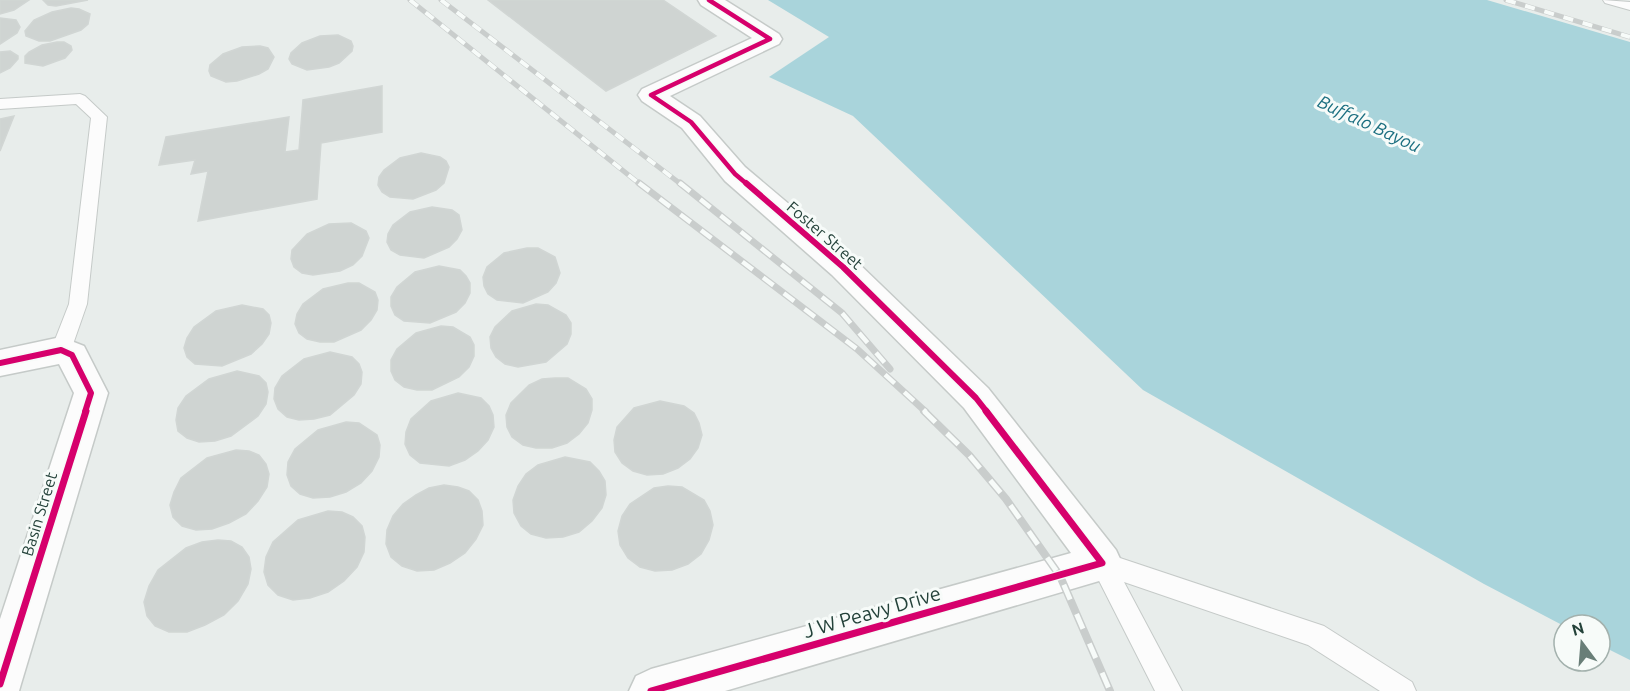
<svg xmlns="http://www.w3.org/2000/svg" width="1630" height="691" font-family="Ubuntu,sans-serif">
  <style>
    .water { fill: #a9d4db }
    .building { fill: #cfd4d2; stroke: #d1d6d4; stroke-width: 1.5 }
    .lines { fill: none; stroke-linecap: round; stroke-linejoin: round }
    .lane-casing { stroke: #c5cac8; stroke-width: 2 }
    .street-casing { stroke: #c5cac8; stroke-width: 3 }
    .lane { fill: #fcfcfc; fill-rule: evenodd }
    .street { fill: #fcfcfc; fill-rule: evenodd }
    .rail-far2-casing { stroke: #c9cdcc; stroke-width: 5 }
    .rail-far1-casing { stroke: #c9cdcc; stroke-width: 7 }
    .rail-casing { stroke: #c9cdcc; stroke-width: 8 }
    .rail-far2 { stroke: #f7fbf9; stroke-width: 4; stroke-dasharray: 10; stroke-linecap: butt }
    .rail-far1 { stroke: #f7fbf9; stroke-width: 4.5; stroke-dasharray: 13; stroke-linecap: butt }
    .rail { stroke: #f7fbf9; stroke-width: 5; stroke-dasharray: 16; stroke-linecap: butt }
    .cycleway-far2-casing { stroke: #f7fbf9; stroke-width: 8 }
    .cycleway-far1-casing { stroke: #f7fbf9; stroke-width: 10 }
    .cycleway-casing { stroke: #f7fbf9; stroke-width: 10 }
    .cycleway-far2 { stroke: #d6006c; stroke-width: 4.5 }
    .cycleway-far1 { stroke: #d6006c; stroke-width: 6 }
    .cycleway { stroke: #d6006c; stroke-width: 7 }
    .labels { text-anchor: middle; stroke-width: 6; stroke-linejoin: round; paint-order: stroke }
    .street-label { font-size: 16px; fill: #24423a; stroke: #f7fbf9 }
    .water-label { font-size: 18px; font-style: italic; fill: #1c6f80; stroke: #f7fbf9 }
    .near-street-label { font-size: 20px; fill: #24423a; stroke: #f7fbf9 }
  </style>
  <rect width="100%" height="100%" fill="#e8edeb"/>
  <path class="water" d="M768,0H1487L1630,42V660L1600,645V625L1564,626L1484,584L1143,390L853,116L769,77L829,37Z"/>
  <path class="building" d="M0,0H29L14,10L0,14Z
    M43,0H88L56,6L48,5Z
    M488,0H663L716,36L606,91Z
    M71,8L79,9L90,14L88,24L81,30L50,41H39L26,36L25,31L34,20L52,12Z
    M0,18L16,20L20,27L17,33L0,44Z
    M338,35L351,41L353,46L352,51L339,63L329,67L307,70L292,64L289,59L291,53L302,43L320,36Z
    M57,42H64L71,46L72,50L65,58L43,66L25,63V56L29,52L42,45Z
    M260,46L268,48L274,57L268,69L259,74L237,81L226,82L211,76L209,71L210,65L223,54L242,47Z
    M10,51L18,56V59L10,68L0,73V52Z
    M382,86V132L321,143L317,199L198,221L208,171L191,174L195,160L159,165L166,137L289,117L285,152L299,150L303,100Z
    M14,116L0,151V119Z
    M421,153L440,157L446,161L449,167L444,183L436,190L413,199L390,197L382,192L378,185L379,177L384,170L400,158Z
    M432,207L452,210L459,215L462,230L457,239L449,247L424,258L400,255L391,250L387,242L388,234L393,225L410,212Z
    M351,223L366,231L369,238L362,256L353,265L340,271L313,275L302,273L294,267L291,259L292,250L307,234L329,224Z
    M527,248H538L555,257L560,273L556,283L548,292L523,303L497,300L488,294L484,286L483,277L487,267L504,253Z
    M439,266L460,270L466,276L470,283V293L465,303L456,312L430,323L404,321L395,315L391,306V297L397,287L415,272Z
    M348,283H359L375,292L378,300L377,310L371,320L361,330L334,342H320L307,339L299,333L295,324L297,314L303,304L323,289Z
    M536,304L548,305L566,315L571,323V334L567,344L546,362L518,367L505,364L496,357L491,348L490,337L495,327L512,311Z
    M242,305L263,309L269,315L271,323L269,334L262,344L251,354L222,366L195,364L187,357L184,348L187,338L194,327L216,311Z
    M441,326L453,327L470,337L474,345V356L469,367L459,377L432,390H417L404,387L395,380L391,371V360L397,349L416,333Z
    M330,352L352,357L359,364L362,372L361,384L354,395L330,415L314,419L299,420L287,417L278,409L274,399L275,388L282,376L304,359Z
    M237,371L259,376L266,383L268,392L266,404L258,416L231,436L215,441L199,442L187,438L178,431L176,420L178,408L186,396L209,379Z
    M555,378H568L586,389L592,399V410L588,423L579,434L567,443L552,448H536L523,445L512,437L507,427L506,415L511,403L529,385L542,379Z
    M458,393L481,398L489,406L493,415L494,427L488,440L478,451L465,460L449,466L420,463L410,455L405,444L406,432L411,419L431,401Z
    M660,401L684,406L694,413L699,423L702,435L698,448L690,459L678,468L663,474L647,475L633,471L622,463L615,452L614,440L617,427L634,408Z
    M346,422L359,423L377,435L380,445L379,457L372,471L361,483L346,492L330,497L313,498L300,494L291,486L287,475L288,462L295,449L318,430Z
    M236,450L249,451L259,455L266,464L269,474L267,487L258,501L246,514L229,523L212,529L196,530L182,526L173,517L170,505L174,492L181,478L207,458Z
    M565,457L590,462L599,471L605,481L606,495L602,508L592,521L579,532L563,537L546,538L531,534L521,526L514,513L513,500L518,486L526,474L538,465Z
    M444,485L458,487L469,491L478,500L482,511L483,525L476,539L465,553L450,563L434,570L417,571L402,566L391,557L386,544L387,530L393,516L403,504L416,495L429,488Z
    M668,486L682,487L704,500L710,511L713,525L709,540L701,554L688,564L672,570L655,571L640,567L628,558L620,545L618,531L622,516L630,504L654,488Z
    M328,511L342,512L353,517L362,526L365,537L364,552L357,567L344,581L328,592L310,598L293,600L278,595L268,585L264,572L266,557L273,542L298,520Z
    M218,540L231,541L242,547L249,557L251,569L248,584L238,601L224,615L205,625L187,632H169L155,626L147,616L144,602L149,586L158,570L186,548L202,542Z"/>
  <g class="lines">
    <defs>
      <path id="lane" d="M1603,0L1630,2V10L1605,3Z
        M80,94L85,96L107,117L87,304L71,350L68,355L61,358L54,355L51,350L69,304L91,118L76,104L0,109V99Z
        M1102,552L1324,626L1412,682L1416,691H1380L1308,645L1124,582L1182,691H1155L1090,563L1094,555Z"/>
      <path id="street" d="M698,0H725L779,34L782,39L779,44L670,96L700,116L745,167L854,259L988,388L1116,550L1122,563L1116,576L725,691H629L636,676L651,669L1071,553L964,408L832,275L725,181L682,128L642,101L638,95L642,89L752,38L701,5Z
        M61,337L84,346L108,393L21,684L19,691H0V619L74,393L59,364L0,376V350Z"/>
    </defs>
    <use href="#lane" class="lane-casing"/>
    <use href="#street" class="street-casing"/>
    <use href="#lane" class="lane"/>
    <use href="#street" class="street"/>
    <defs>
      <path id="rail-far2" d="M410,0L641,185
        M441,0L682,185
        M1506,0L1630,37"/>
      <path id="rail-far1" d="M639,183L857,349L926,412
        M680,183L842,313L890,369"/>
      <path id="rail" d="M924,411L969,455L1006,499L1060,576L1110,691"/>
    </defs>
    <use href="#rail-far2" class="rail-far2-casing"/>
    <use href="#rail-far1" class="rail-far1-casing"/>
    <use href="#rail" class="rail-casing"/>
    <use href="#rail-far2" class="rail-far2"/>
    <use href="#rail-far1" class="rail-far1"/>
    <use href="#rail" class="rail"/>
    <defs>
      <path id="cycleway-far2" d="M709,0L770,39L651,95L691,122L735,174L748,185"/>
      <path id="cycleway-far1" d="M746,183L843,267L976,398L987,412
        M0,363L61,350L72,355L91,393L85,412"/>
      <path id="cycleway" d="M0,684L86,411
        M651,691L1102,563L986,411"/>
    </defs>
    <use href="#cycleway-far2" class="cycleway-far2-casing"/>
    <use href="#cycleway-far1" class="cycleway-far1-casing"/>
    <use href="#cycleway" class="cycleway-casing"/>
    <use href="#cycleway-far2" class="cycleway-far2"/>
    <use href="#cycleway-far1" class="cycleway-far1"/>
    <use href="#cycleway" class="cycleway"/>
  </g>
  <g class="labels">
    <g class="street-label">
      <text transform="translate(825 235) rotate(41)" y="6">Foster Street</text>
      <text transform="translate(39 514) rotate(-73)" y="6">Basin Street</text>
    </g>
    <g class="water-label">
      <text transform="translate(1369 124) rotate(25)" y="6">Buffalo Bayou</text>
    </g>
    <g class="near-street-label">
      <text transform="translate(872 612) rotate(-16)" y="7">J W Peavy Drive</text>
    </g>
  </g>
  <g transform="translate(1582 643) rotate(344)"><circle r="28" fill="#f7fbf9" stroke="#a3b1ad" stroke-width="1.5"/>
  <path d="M0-4.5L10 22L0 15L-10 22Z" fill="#697e78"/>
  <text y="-9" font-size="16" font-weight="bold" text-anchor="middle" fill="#24423a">N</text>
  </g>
</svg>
